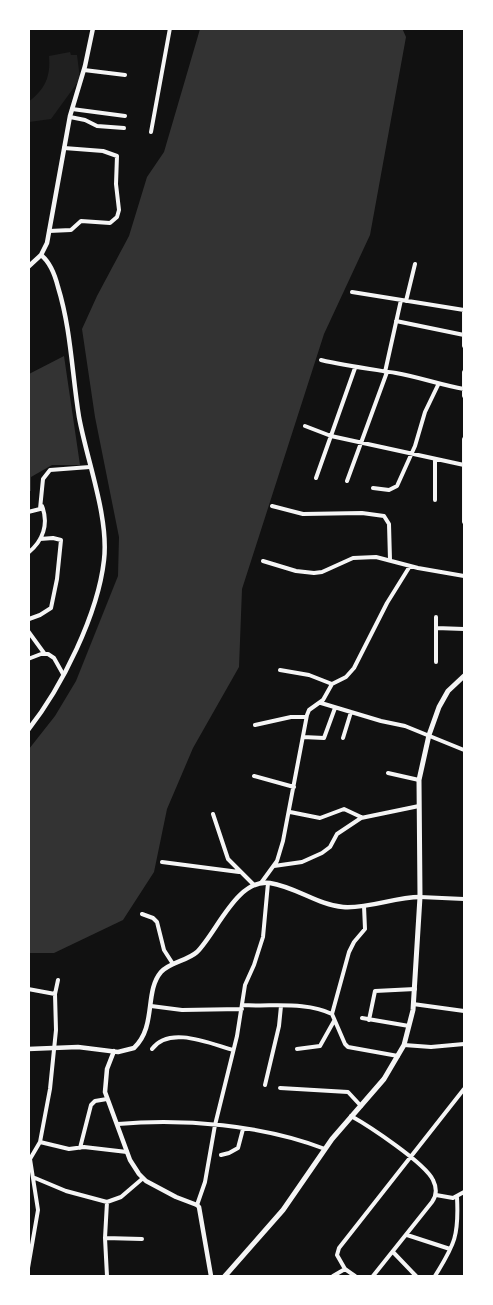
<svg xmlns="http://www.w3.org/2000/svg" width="493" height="1305" font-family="Poppins,sans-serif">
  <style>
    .green { fill: #202020 }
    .water { fill: #333 }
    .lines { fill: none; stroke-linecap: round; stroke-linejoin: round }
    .minor { stroke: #f5f5f5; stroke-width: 4 }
    .tertiary { stroke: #f5f5f5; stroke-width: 4.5 }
    .secondary { stroke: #f5f5f5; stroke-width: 5 }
  </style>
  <rect width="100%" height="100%" fill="#111"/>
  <path class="green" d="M70,52L71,55H77L80,79L51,119L29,122L28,102C45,90 51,76 49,56Z"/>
  <path class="water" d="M200,29L402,28L406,37L370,235L324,334L242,589L239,667L193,748L167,809L154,872L123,920L54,953H29V749L55,716L76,681L118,576L119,537L95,417L82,329L97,296L129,236L147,177L164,152Z
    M64,356L80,465H52L31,477V491H29V374Z"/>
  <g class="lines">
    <path class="minor" d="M84,70L125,75
      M72,109L125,116
      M70,117L85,120L97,126L124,128
      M151,132L170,28
      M49,231L71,230L81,221L110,223L117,217L119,210L116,184L117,156L103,151L64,148
      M352,292L464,310
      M406,301L415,264
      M464,310V346
      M396,321L464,335
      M321,360C346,366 371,369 396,373C419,377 441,385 464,389
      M385,372L401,300
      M464,372V396
      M305,426L331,436L464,465
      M316,478L355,368
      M347,481L387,372
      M373,488L389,490L397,486L415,446L425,412L438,385
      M435,500V460
      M272,506L303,514L362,513L384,516L389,524L390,560
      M28,512L40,509L43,479L50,470L90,467
      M464,522V439
      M28,553C43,541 49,524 42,506
      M263,561L296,571L314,573L322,572L353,558L376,557L418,568L464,576
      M29,619L40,615L51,608L57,579L61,540L53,538L40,539
      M436,628L464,629
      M28,631L44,653
      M28,659L41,654H48L54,658L63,674
      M436,662V617
      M280,670L309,675L332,684
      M321,703L381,721L405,726L464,750
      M255,725L291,717H306
      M303,737L324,738L335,708
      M343,738L351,712
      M388,773L419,780
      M254,776L294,787
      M290,812L320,818L344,809L361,817
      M213,814L228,859L253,884
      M162,862L239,872
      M274,866L302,862L322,853L330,847L337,834L361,818L419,806
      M261,883L277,861L283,841L307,715L309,710L323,700L332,684L346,677L354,668L387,603L410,566
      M420,897L464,899
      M142,914L153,918L157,922L164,950L173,964
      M28,989L55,994
      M413,1004L464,1011
      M243,1005C271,1007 306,1001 332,1014L345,1044L348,1047L398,1056
      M151,1006L182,1010L242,1009
      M332,1014L349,952L354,942L365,929L364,906
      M362,1018L409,1026
      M369,1020L375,991L415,989
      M404,1045L431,1047L464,1044
      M152,1049C169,1025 211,1044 233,1050
      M297,1049L320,1046L334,1021
      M265,1085L279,1026L281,1006
      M280,1088L348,1092L361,1106
      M351,1116C369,1126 425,1163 433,1180C437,1188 437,1195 432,1202L373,1276
      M118,1124C183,1118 263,1125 325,1149
      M40,1142L69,1149L84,1147L127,1152
      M80,1148L91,1105L95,1101L107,1099
      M221,1155L229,1153L238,1148L243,1129
      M35,1178L66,1191L107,1202L121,1197L142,1179
      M436,1195L453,1198L464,1192
      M197,1205L205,1182L215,1125L237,1036L245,985L254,965L263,937L268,883
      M407,1235L450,1249
      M105,1238L142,1239
      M393,1252L416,1276
      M28,1268L38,1210L30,1159L40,1142L50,1089L56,1030L55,994L58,980
      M345,1269L337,1255L339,1248L464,1089
      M107,1276L105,1238L107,1202
      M333,1276L345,1269L355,1276
      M435,1276C455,1244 459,1235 457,1197"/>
    <path class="tertiary" d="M28,267L41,255L47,243L70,116L85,66L93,28
      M28,730C62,687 98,614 104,560C109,517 87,461 79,417C72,374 71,329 58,287C55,275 51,263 41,255
      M28,1049L78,1047L118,1052L134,1048C157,1026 144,992 161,972C170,962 187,961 197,952C217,932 237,878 270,883C296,887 318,905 343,907C369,909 394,897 420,897
      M114,1051L107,1069L105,1092L130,1160L139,1174L146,1181L176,1197L197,1205L199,1207L211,1276"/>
    <path class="secondary" d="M225,1276L283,1210L332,1139L384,1079L404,1045L413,1010L420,897L419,780L429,735L439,707L448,691L464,676"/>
  </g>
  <rect width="493" height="1305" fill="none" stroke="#ffffff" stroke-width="60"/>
</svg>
